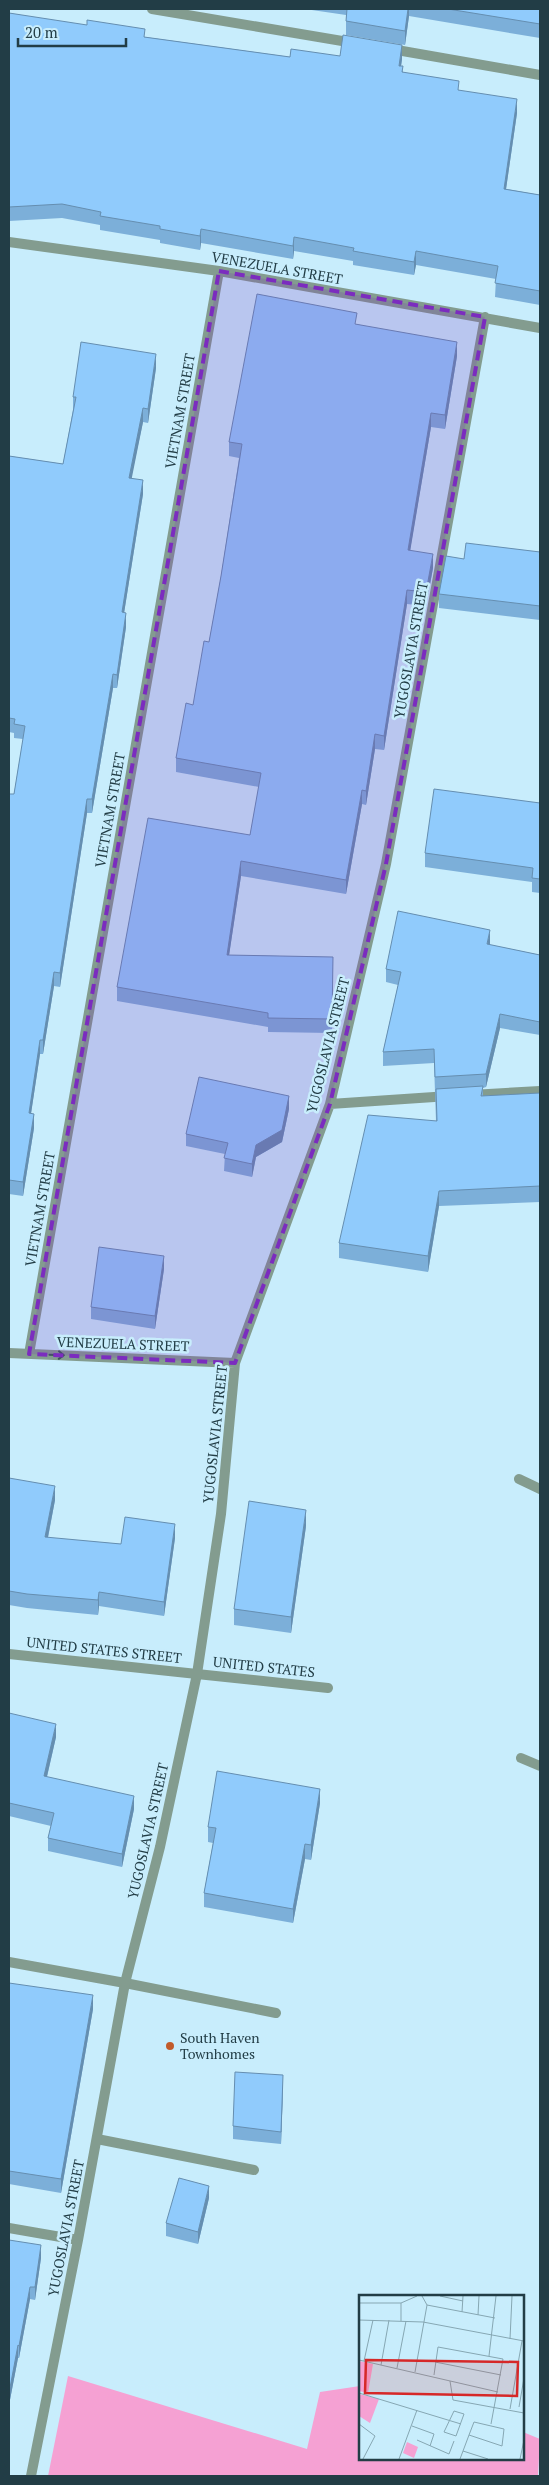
<svg xmlns="http://www.w3.org/2000/svg" width="549" height="2485" font-family="'PT Serif',serif">
  <style>
    .green { fill: #f5a1d3 }
    .lines { fill: none; stroke-linecap: round; stroke-linejoin: round }
    .service { stroke: #839c8f; stroke-width: 10 }
    .minor { stroke: #839c8f; stroke-width: 10 }
    .wall { fill: #7cafd9 }
    .shaded-wall { fill: #658eb0 }
    .building { fill: #90cbfc; stroke: #658eb0 }
    .oneway { stroke: #3a5558 }
    .marked { fill: #7b2cbf; fill-opacity: 0.2; stroke: #7b2cbf; stroke-width: 4; stroke-dasharray: 10 6; stroke-linejoin: round }
    .poi-dot { fill: #c15b2b; stroke: #c8edfc; stroke-width: 2 }
    .labels { text-anchor: middle; stroke-width: 5; stroke-linejoin: round; paint-order: stroke }
    .street-label { font-size: 14px; fill: #223d46; stroke: #c8edfc }
    .poi-label { font-size: 14px; fill: #223d46; stroke: #c8edfc; text-anchor: start }
    .inset-road { fill: none; stroke: #86a7b3; stroke-width: 1 }
    .view { fill: #d62828; fill-opacity: 0.15; stroke: #d62828; stroke-width: 2.5 }
    .inset-edge { fill: none; stroke: #223d46; stroke-width: 2.5 }
  </style>
  <rect width="100%" height="100%" fill="#c8edfc"/>
  <path class="green" d="M68,2376L307,2449L320,2392L360,2386V2459H523V2432L540,2439L538,2476H48Z"/>
  <g class="lines">
    <path class="service" d="M519,1479L540,1489
      M197,1674L328,1688
      M521,1758L540,1766
      M125,1983L276,2013
      M97,2139L254,2170"/>
    <path class="minor" d="M152,9L354,43
      M391,49L540,75
      M9,242L219,271L540,328
      M471,1095L540,1091
      M330,1104L449,1096
      M9,1353L235,1363
      M29,1354L219,271
      M9,1654L197,1674
      M9,1962L125,1983
      M9,2228L78,2240
      M31,2476L78,2240L125,1983L160,1847L197,1674L221,1514L235,1363L330,1104L386,864L485,317"/>
  </g>
  <path class="wall" d="M305,9H540V38L409,16L405,45L346,35V15Z
    M9,13L145,37L290,57L340,56L402,59L401,66L403,72L459,90L517,113L506,189L540,195V305L495,297L496,279L416,265L414,275L353,265V261L294,251L293,259L201,243L200,250L160,243V240L100,230V225L62,218L9,221Z
    M357,324L457,356L445,429L431,427L410,550L433,568L426,606L407,604L384,750L375,749L366,805L362,804L346,894L241,876L229,955L333,957L332,1033L268,1032V1027L117,1001V987L250,835L259,787L176,772V758L193,705L209,642L221,576L239,458L229,456V442Z
    M156,368L148,423L143,422L131,478L143,494L124,613L126,627L117,688H113L92,813H87L60,987L54,986L43,1054H40L31,1113L34,1128L23,1196L9,1194V794H14L23,739L14,738V733L9,732V456L63,464L73,410V397Z
    M540,552V620L439,608V594L464,559Z
    M540,803V893L532,892V882L425,867V853Z
    M490,945L540,955V1035L500,1028L486,1087L483,1088V1096L540,1093V1202L439,1206L428,1272L339,1258V1243L436,1121L434,1063L383,1066V1052L398,985L386,982V969Z
    M289,1109L282,1142L256,1157L252,1177L224,1171L225,1154L186,1146V1134Z
    M164,1269L155,1329L91,1319V1307Z
    M9,1480L55,1500L48,1538L121,1544L175,1538L164,1616L99,1606L98,1615L27,1608L9,1605Z
    M306,1526L291,1633L234,1625V1609Z
    M9,1713L56,1737L47,1777L134,1809L122,1867L48,1851V1838L51,1826L9,1816Z
    M320,1803L311,1860L305,1859L293,1923L204,1907V1893L213,1843L208,1842V1827Z
    M9,1983L93,2009L61,2193L9,2184Z
    M283,2087L281,2144L233,2139V2126Z
    M209,2198L198,2244L166,2236V2223Z
    M9,2240L41,2258L35,2300L30,2299L19,2358H18L9,2405Z"/>
  <path class="shaded-wall" d="M408,9H409V16L405,45V31Z
    M402,45V59L399,80V66Z
    M517,99V113L504,203V189Z
    M201,229V243L200,250V236Z
    M294,237V251L293,259V246Z
    M416,251V265L414,275V262Z
    M457,342V356L445,429V415Z
    M156,354V368L148,423V409Z
    M143,408V422L129,492V478Z
    M431,413V427L408,564V550Z
    M143,480V494L122,626V612Z
    M433,554V568L426,606V592Z
    M407,590V604L384,750V736Z
    M126,613V627L117,688V675Z
    M113,674V688L92,813V799Z
    M375,734V749L366,805V791Z
    M362,790V804L346,894V880Z
    M87,799V813L60,987V973Z
    M241,861V876L227,969V955Z
    M490,930V944L487,958V944Z
    M54,972V986L43,1054V1040Z
    M500,1014V1028L486,1087V1074Z
    M40,1040V1054L29,1127V1113Z
    M289,1096V1109L282,1142L256,1157L252,1177V1164L256,1145Z
    M34,1114V1128L23,1196V1182Z
    M439,1191V1206L428,1272V1256Z
    M10,1240V1256L9,1263V1247Z
    M164,1256V1269L155,1329V1316Z
    M55,1486V1500L45,1552V1537Z
    M306,1510V1526L291,1633V1617Z
    M175,1524V1538L164,1616V1602Z
    M99,1592V1606L98,1615V1600Z
    M56,1724V1737L44,1789V1776Z
    M320,1789V1803L311,1860V1845Z
    M134,1796V1809L122,1867V1854Z
    M305,1844V1859L293,1923V1909Z
    M93,1995V2009L61,2193V2179Z
    M283,2075V2087L281,2144V2132Z
    M209,2186V2198L198,2244V2232Z
    M41,2245V2258L35,2300V2287Z
    M30,2287V2299L19,2358V2346Z
    M18,2345V2358L9,2405V2393Z"/>
  <path class="building" d="M347,9H408L405,31L346,21Z
    M448,9H540V24Z
    M9,13L87,25V20L145,29L144,37L290,57L291,49L340,56L343,35L402,45L399,66H403L402,72L459,81L458,90L517,99L504,189L540,195V291L495,283L498,266L416,251L414,262L353,251L354,248L294,237L293,246L201,229L200,236L160,229V226L100,216L101,212L62,204L9,207Z
    M257,294L357,313L355,324L457,342L445,415L431,413L408,550L433,554L426,592L407,590L384,736L375,734L366,791L362,790L346,880L241,861L227,955L333,957L332,1019L268,1018V1013L117,987L148,818L250,835L261,773L176,758L186,703L193,705L204,641L209,642L221,576L242,444L229,442Z
    M81,342L156,354L148,409L143,408L129,478L143,480L122,612L126,613L117,675L113,674L92,799H87L60,973L54,972L43,1040H40L29,1113L34,1114L23,1182L9,1180V794H14L25,726L14,724L15,719L9,718V456L63,464L76,397H73Z
    M466,543L540,552V606L439,594L446,556L464,559Z
    M434,789L540,803V879L532,878L533,868L425,853Z
    M398,911L490,930L487,944L540,955V1022L500,1014L486,1074L435,1077L434,1049L383,1052L401,972L386,969Z
    M199,1077L289,1096L282,1130L256,1145L252,1164L224,1158L228,1143L186,1134Z
    M483,1086L481,1096L540,1093V1186L439,1191L428,1256L339,1243L368,1115L437,1121L436,1089Z
    M99,1247L164,1256L155,1316L91,1307Z
    M9,1478L55,1486L45,1537L121,1544L125,1517L175,1524L164,1602L99,1592L98,1600L27,1594L9,1591Z
    M249,1501L306,1510L291,1617L234,1609Z
    M9,1713L56,1724L44,1776L134,1796L122,1854L48,1838L54,1813L9,1803Z
    M217,1771L320,1789L311,1845L305,1844L293,1909L204,1893L216,1828L208,1827Z
    M9,1983L93,1995L61,2179L9,2171Z
    M235,2072L283,2075L281,2132L233,2126Z
    M179,2178L209,2186L198,2232L166,2223Z
    M9,2240L41,2245L35,2287H30L19,2346L18,2345L9,2393Z"/>
  <defs><path id="oneway-shaft" d="M-6 0H5M1.5-3L5.5 0L1.5 3" fill="none" stroke-width="1.6" stroke-linecap="round" stroke-linejoin="round" transform="scale(1.25)"/></defs>
  <use class="oneway" href="#oneway-shaft" transform="translate(57 1355) rotate(2)"/>
  <path class="marked" d="M219,271L485,317L386,864L330,1104L235,1363L29,1354Z"/>
  <circle class="poi-dot" cx="170" cy="2046" r="5"/>
  <g class="labels">
    <g class="street-label">
      <text transform="translate(277 268) rotate(10)" y="5">VENEZUELA STREET</text>
      <text transform="translate(180 411) rotate(-80)" y="5">VIETNAM STREET</text>
      <text transform="translate(411 650) rotate(-80)" y="5">YUGOSLAVIA STREET</text>
      <text transform="translate(110 810) rotate(-80)" y="5">VIETNAM STREET</text>
      <text transform="translate(328 1045) rotate(-76)" y="5">YUGOSLAVIA STREET</text>
      <text transform="translate(40 1209) rotate(-80)" y="5">VIETNAM STREET</text>
      <text transform="translate(123 1344) rotate(2)" y="5">VENEZUELA STREET</text>
      <text transform="translate(215 1434) rotate(-84)" y="5">YUGOSLAVIA STREET</text>
      <text transform="translate(104 1650) rotate(6)" y="5">UNITED STATES STREET</text>
      <text transform="translate(264 1667) rotate(6)" y="5">UNITED STATES</text>
      <text transform="translate(148 1831) rotate(-77)" y="5">YUGOSLAVIA STREET</text>
      <text transform="translate(66 2228) rotate(-79)" y="5">YUGOSLAVIA STREET</text>
    </g>
    <g class="poi-label">
      <text x="180" y="2043">South Haven<tspan x="180" dy="16">Townhomes</tspan></text>
    </g>
  </g>
  <g transform="translate(359 2295)">
    <rect width="165" height="165" fill="#c8edfc"/>
    <path d="M0,66L14,69L9,98L0,96ZM0,99L20,104L11,128L0,121ZM48,147L59,152L55,163L44,158Z" fill="#f5a1d3"/>
    <path class="inset-road" d="M81,1L104,6M0,8H42L58,1M42,8V26M68,10L136,23M103,17L104,1M119,20L120,1M0,25L64,27L165,46M151,44L153,1M130,61L137,1M0,65L139,97M5,66L14,25M76,67L142,80M22,70L30,25M38,73L47,26M56,77L68,10L63,1M75,80L79,52L144,64L132,129M91,86L94,105L165,118M0,98L102,129M160,112L165,83M151,114L163,46M95,116L105,119L97,141L85,137ZM0,129L16,141L4,164M53,131L75,139L71,151M58,145L90,159L95,146M104,156L129,164M40,164L58,115M101,164L110,140L115,127L145,134L143,151L110,140M161,164L165,145"/>
    <path class="view" d="M7,65L159,67L158,101L6,98Z"/>
    <rect width="165" height="165" class="inset-edge"/>
  </g>
  <rect width="549" height="2485" fill="none" stroke="#223d46" stroke-width="20"/>
  <path d="M18 38v8h108v-8" fill="none" stroke="#223d46" stroke-width="2.5"/>
  <text x="25" y="38" font-size="15" fill="#223d46" stroke="#c8edfc" stroke-width="4" paint-order="stroke">20 m</text>
</svg>
